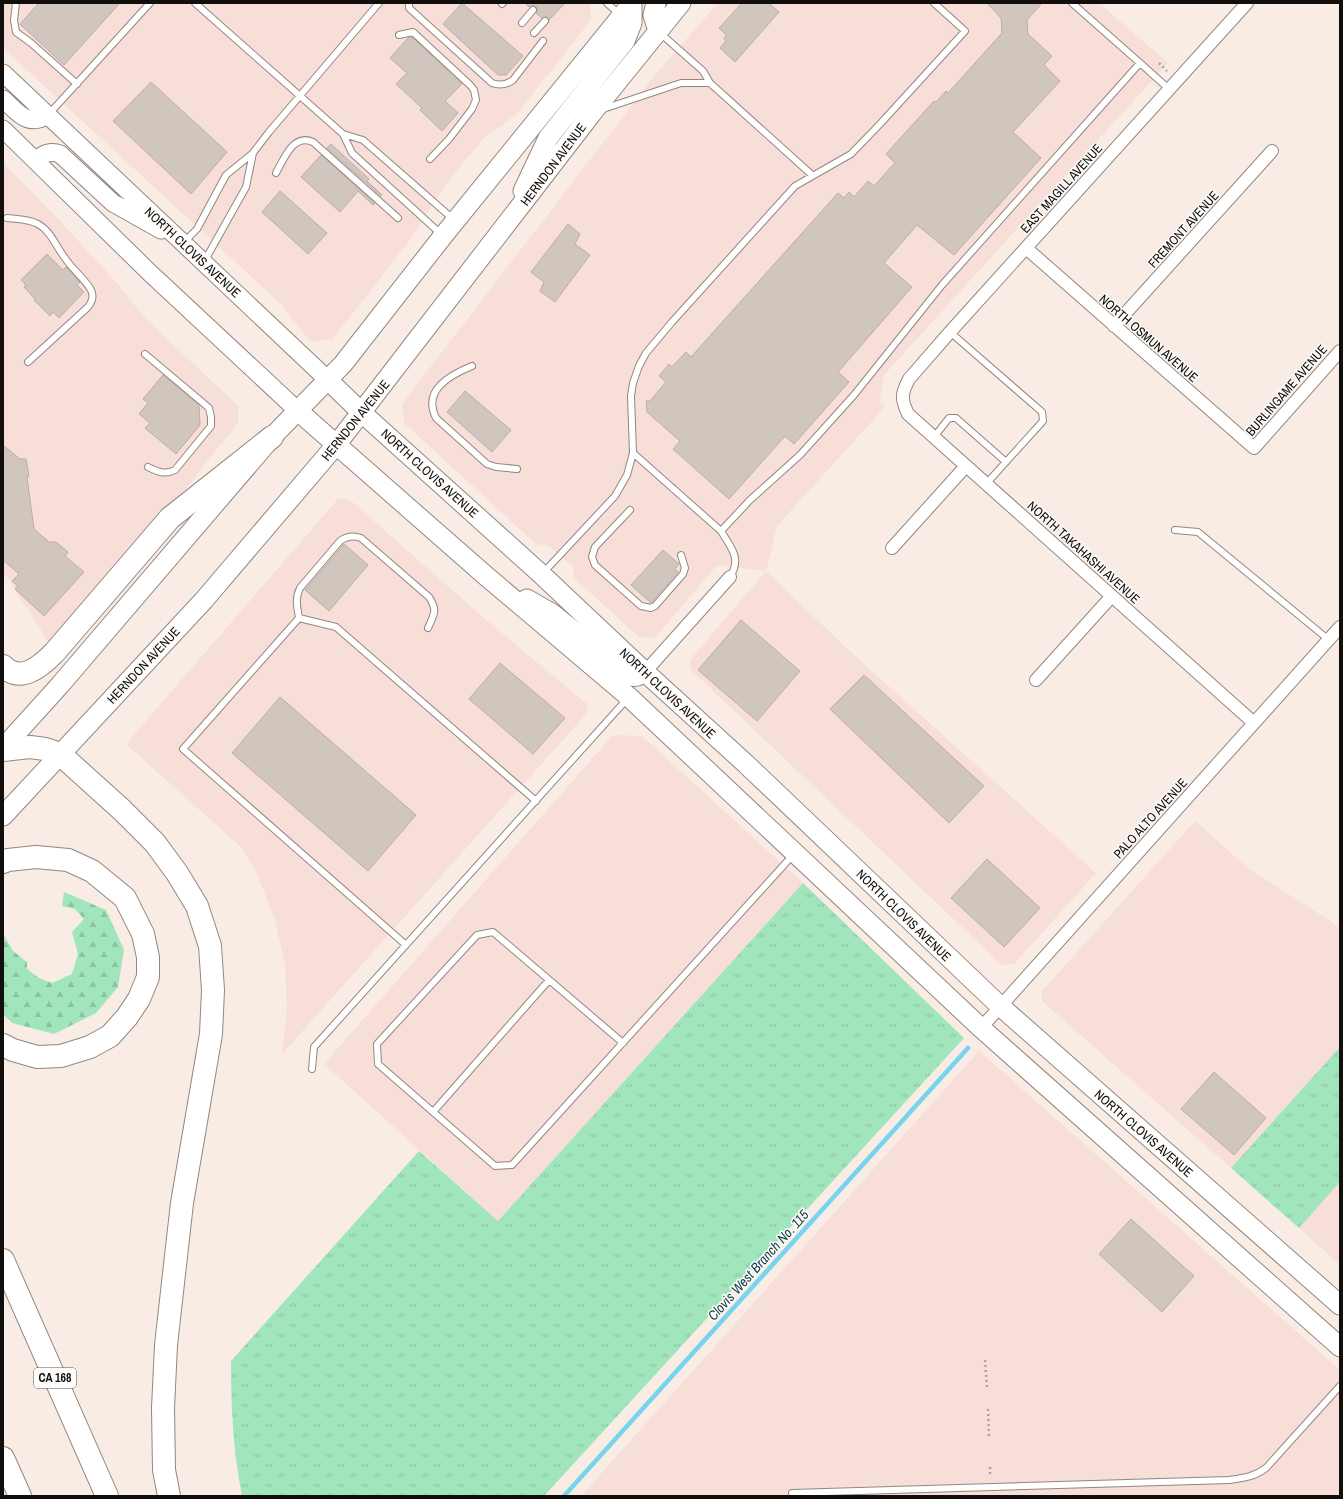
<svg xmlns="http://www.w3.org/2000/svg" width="1343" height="1499" font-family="'Archivo Narrow',sans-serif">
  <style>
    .commercial { fill: #f8ded8 }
    .grass { fill: url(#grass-tufts) }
    .forest { fill: url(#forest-firs) }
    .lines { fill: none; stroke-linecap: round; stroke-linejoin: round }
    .stream { stroke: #76d4ed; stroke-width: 4.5 }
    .building { fill: #d1c6be; stroke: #b9aea6 }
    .lane-casing { stroke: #928780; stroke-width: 8 }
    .street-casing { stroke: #928780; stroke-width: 14 }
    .secondary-casing { stroke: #928780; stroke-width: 19 }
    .primary-casing { stroke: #928780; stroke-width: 21 }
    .highway-casing { stroke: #928780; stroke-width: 24 }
    .path { stroke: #aca29c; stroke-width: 2.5; stroke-dasharray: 2 3; stroke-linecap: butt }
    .lane { stroke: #fff; stroke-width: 6 }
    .street { stroke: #fff; stroke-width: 12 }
    .secondary { stroke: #fff; stroke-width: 17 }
    .primary { stroke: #fff; stroke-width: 19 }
    .highway { stroke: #fff; stroke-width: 22 }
    .labels { text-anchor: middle; stroke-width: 3; stroke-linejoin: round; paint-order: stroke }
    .shield { fill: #fefcfa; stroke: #595553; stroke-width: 1 }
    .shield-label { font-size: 12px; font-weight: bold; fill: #120e0b }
    .street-label { font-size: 13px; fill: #120e0b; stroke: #fefcfa }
    .water-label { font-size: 14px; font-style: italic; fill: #17424d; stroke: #fefcfa }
  </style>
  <defs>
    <pattern id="grass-tufts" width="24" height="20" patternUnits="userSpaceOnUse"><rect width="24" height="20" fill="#a0e5bc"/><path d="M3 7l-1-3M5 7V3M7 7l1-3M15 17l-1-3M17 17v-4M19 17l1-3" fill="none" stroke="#89c3a0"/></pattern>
    <pattern id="forest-firs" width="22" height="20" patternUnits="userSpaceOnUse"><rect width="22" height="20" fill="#a0e5bc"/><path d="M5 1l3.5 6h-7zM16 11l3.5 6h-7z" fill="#89c3a0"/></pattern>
  </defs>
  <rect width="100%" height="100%" fill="#f8ece4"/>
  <path class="commercial" d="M5,3H590L591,20L517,114L483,139L446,184L410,240L332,340L310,341L281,304L3,48V12Z
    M718,3H1099L1168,63L884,375L880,401L885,407L777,526L766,571L855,656L1096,873L1014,964L1002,965L690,669V660L766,571L717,565L655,638L639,637L574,578L573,567L549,546L536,544L404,423L402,404L656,74Z
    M3,163L60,221L117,283L145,318L238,406V423L182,493L58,638L50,644L3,571Z
    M338,499H349L485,619L587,704V713L282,1054L287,1009L285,963L274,917L257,874L242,848L126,744Z
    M613,735L642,736L803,883L498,1221L324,1064Z
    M1195,821L1249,869L1329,920L1340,929V1047L1231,1168L1042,1001V991Z
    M979,1051L1340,1370V1496H581Z
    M1340,1182V1265L1299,1228Z"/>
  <path class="grass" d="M803,883L964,1038L544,1496H242C233,1450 231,1407 231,1361L419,1151L498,1221Z
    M1340,1047V1182L1299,1228L1231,1168Z"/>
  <path class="forest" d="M64,892L106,910L124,950L118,987L96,1013L54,1034L12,1023L3,1014V936L5,937L13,951L27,962V969L39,978L52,983L72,974L78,954L72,932L84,919L75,909L62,906Z"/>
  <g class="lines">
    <path class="stream" d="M564,1496L968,1048"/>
  </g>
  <path class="building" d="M39,3H120L64,65L20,24Z
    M462,3L523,56L506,75H498L443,24Z
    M525,3H565L549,20L546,17L542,18L536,13L537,9L536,6H532L529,7Z
    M742,3H769L779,12L735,62L720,48L726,41L724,39L726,35L719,28Z
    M987,3H1042L1027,20L1028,34L1052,56L1044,65L1060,81L1013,132L1041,158L954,255L917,225L884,263L912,287L838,372L849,382L794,444L785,436L729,499L673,449L680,441L647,412L646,401H650L666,382L659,376L669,364L672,367L686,352L691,357L838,193L844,198L849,192L854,197L868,181L874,186L895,163L886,154L934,101L936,102L946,91L948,93L1002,33L1001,18Z
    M412,37L462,84L445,101L458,113L442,131L420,110L422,108L396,84L407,73L390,58L408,38Z
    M151,82L227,152L191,194L113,121Z
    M331,144L369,179L367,181L382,195L381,196L327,148Z
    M321,155L375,203L373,205L358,191L340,212L301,177Z
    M280,191L327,233L308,254L262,212Z
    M568,224L580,234L575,244L590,255L555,302L540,291L544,282L531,272Z
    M47,254L63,270L66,267L80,282L77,285L84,292L59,318L53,312L50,316L34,300L35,299L24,287L26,285L21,280Z
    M163,375L199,405L200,425L176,454L145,428L150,423L139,414L148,403L143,399Z
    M465,391L511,430L492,452L447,412Z
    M3,445L20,459H26L29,476L27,477L34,529L49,542H56L68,552L65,556L84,572L44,616L15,589L18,586L12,581L19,574L3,560Z
    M344,544L368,565L329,611L305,590Z
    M663,550L679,564L675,569L678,572L651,603L631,585Z
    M741,620L800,671L757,721L698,670Z
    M500,663L565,718L533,754L469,699Z
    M864,675L984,786L949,823L830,709Z
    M280,697L416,815L368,871L232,753Z
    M987,859L1040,908L1004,947L951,898Z
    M1214,1072L1266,1118L1234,1155L1181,1109Z
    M1131,1219L1194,1276L1162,1312L1099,1254Z"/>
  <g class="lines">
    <defs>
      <path id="lane" d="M16,3L14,20L16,32L31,43L77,84
        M195,3L343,134L352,153L442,235
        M409,3V8L492,83C500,86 506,85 513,80L543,41
        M607,3L620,15
        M502,4L503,3
        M522,23L533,10
        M534,33L545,21
        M660,33L703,71L710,83L812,175
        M399,35L413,32L470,85L474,90L476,100L472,109L449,139L430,159
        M1140,63L1169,89
        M603,109L681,83H710
        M49,114L150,3
        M343,134L363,140L453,219
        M276,173C284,159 293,133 313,142L398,218
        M7,218C17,219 29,219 38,224C51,231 56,247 65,258C71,268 86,280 91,290C94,296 92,302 88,307L28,362
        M184,242L197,229L226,175L253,153L269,132L379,3
        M204,262L246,187L253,153
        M950,332L1042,412L1043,421L986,484
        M145,354L202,402L209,408L211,417V426L175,470C165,475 158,472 148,467
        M472,366C450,375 422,390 436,418L487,464L496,467L517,469
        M934,437L949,418H956L1006,462
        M633,453L721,531
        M630,510L595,547L592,557L595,565L641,606L651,608L655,606L683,574L685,568L681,555
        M1175,530L1198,532L1329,640
        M543,573L615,496L627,475L633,453L631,396L633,383L639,366L646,353L672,322L795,186L851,154L880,124L965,31L934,3
        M730,577C742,558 731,548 721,531L750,500L800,455L854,395L942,285L1140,63L1072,3
        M299,618C297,606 295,598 300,588L340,541C347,536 353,535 361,538L429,597C438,611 434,614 428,628
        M406,945L183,749L299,618L336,627L536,801
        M623,1043L493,932L477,935L377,1044L378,1064L495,1166L512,1165L793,855
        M312,1069L314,1047L628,698
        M433,1112L549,980
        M792,1493L1229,1480C1244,1478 1254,1477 1266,1468L1340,1386"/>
      <path id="street" d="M1247,3L950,332L909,379C901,394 901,399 908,414L1254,723
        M1026,248L1254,448L1340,351
        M1114,326L1272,151
        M892,548L966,466
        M645,672L730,577
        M1036,680L1111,597
        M981,1028L1340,627"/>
      <path id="secondary" d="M3,73L328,380
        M3,99C18,112 27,128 48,115
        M3,129L150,273L298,411
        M35,160C44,154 50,150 60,154L113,203L161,230"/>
      <path id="primary" d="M656,3L653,15L658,31
        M523,191L548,138L625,41L632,23V3
        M328,380L361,412L542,575L645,672L746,764L1000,1006L1340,1305
        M298,411L486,576L629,697L981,1028L1340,1347
        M527,599L553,614L624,672C633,678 636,678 645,672
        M3,748L60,685L272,437L343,364L443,236L632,3
        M3,816L204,600L336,445L592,113L681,3"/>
      <path id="highway" d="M3,666C21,684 41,666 54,653L170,518L272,437
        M3,750L30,747L45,749L60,754L122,810L155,843L177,873L197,906L210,946L213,990L211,1034L182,1203L166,1345L163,1408L164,1470L169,1496
        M3,862L8,860L36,857L68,860L92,871L125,898L143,934L148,957V977L139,999L127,1017L110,1036L90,1047L61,1056L37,1057L13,1050L3,1045
        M3,1260L107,1496
        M3,1458L20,1496"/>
    </defs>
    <use href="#lane" class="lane-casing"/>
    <use href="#street" class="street-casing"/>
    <use href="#secondary" class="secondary-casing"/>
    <use href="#primary" class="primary-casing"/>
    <use href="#highway" class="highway-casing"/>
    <path class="path" d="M1159,63L1167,71
      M985,1360L987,1389
      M988,1409L989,1438
      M990,1467V1476"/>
    <use href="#lane" class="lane"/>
    <use href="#street" class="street"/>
    <use href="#secondary" class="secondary"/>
    <use href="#primary" class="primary"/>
    <use href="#highway" class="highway"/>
  </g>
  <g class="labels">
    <rect class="shield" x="34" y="1368" width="42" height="20" rx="3"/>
    <g class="shield-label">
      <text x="55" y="1382">CA 168</text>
    </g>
    <g class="street-label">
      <text transform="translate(553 164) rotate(-53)" y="5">HERNDON AVENUE</text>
      <text transform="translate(1061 188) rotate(-48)" y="5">EAST MAGILL AVENUE</text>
      <text transform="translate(1183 229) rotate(-48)" y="5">FREMONT AVENUE</text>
      <text transform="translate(193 252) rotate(43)" y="5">NORTH CLOVIS AVENUE</text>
      <text transform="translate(1149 338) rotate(41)" y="5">NORTH OSMUN AVENUE</text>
      <text transform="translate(1286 390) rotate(-49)" y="5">BURLINGAME AVENUE</text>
      <text transform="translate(355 420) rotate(-51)" y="5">HERNDON AVENUE</text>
      <text transform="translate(430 473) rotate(42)" y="5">NORTH CLOVIS AVENUE</text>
      <text transform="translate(1084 552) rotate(42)" y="5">NORTH TAKAHASHI AVENUE</text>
      <text transform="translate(143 665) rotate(-47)" y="5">HERNDON AVENUE</text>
      <text transform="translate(668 693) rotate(43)" y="5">NORTH CLOVIS AVENUE</text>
      <text transform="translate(1150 818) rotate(-48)" y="5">PALO ALTO AVENUE</text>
      <text transform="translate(904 915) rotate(44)" y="5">NORTH CLOVIS AVENUE</text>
      <text transform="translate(1144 1133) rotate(41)" y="5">NORTH CLOVIS AVENUE</text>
    </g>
    <g class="water-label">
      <text transform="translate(758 1265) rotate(-48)" y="5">Clovis West Branch No. 115</text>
    </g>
  </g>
  <rect width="1343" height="1499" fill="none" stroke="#120e0b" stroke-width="8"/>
</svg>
